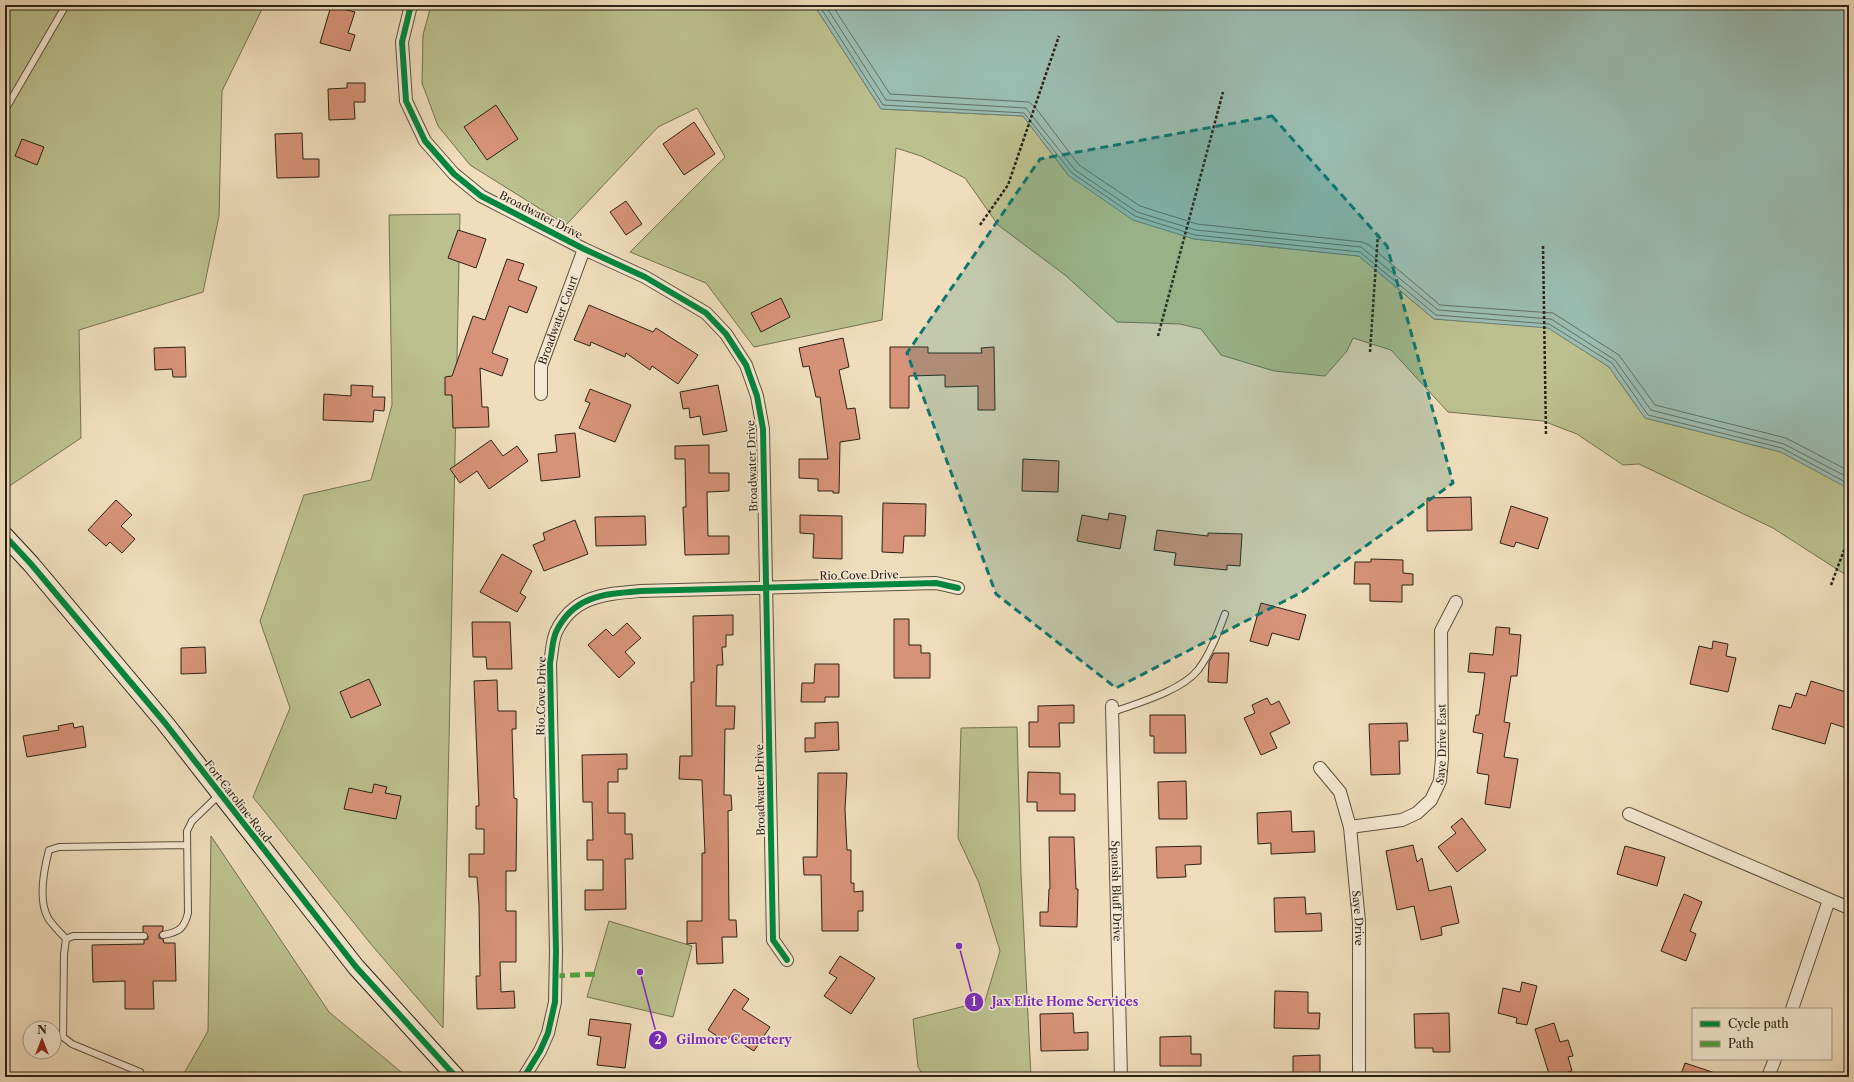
<svg xmlns="http://www.w3.org/2000/svg" width="1854" height="1082" font-family="'Libre Caslon Text',serif">
  <style>
    .green { fill: #bbc08e; stroke: #747152 }
    .water { fill: #9abcb1; stroke: #6e7e73 }
    .lines { fill: none; stroke-linecap: round; stroke-linejoin: round }
    .shore { stroke: #636f63; stroke-width: 1 }
    .building { fill: #d79379; stroke: #2c2215 }
    .lane-casing { stroke: #5d513e; stroke-width: 8 }
    .street-casing { stroke: #5d513e; stroke-width: 14 }
    .secondary-casing { stroke: #2c2215; stroke-width: 19 }
    .path { stroke: #2c2215; stroke-width: 2.5; stroke-dasharray: 3 2; stroke-linecap: butt }
    .lane { stroke: #f5e9d3; stroke-width: 6 }
    .street { stroke: #f5e9d3; stroke-width: 12 }
    .secondary { stroke: #f5e9d3; stroke-width: 17 }
    .quiet { stroke: #51a240; stroke-width: 5; stroke-dasharray: 10 5; stroke-linecap: butt }
    .cycleway-casing { stroke: #f5e9d3; stroke-width: 8 }
    .cycleway { stroke: #00873e; stroke-width: 6 }
    .marked { fill: #0f766e; fill-opacity: 0.2; stroke: #0f766e; stroke-width: 3; stroke-dasharray: 8 5; stroke-linejoin: round }
    .labels { text-anchor: middle; stroke-width: 3; stroke-linejoin: round; paint-order: stroke }
    .street-label { font-size: 11px; fill: #2c2215; stroke: #f5e9d3 }
    .leader { fill: none; stroke: #7b2cbf; stroke-width: 1.5 }
    .callout-dot { fill: #7b2cbf; stroke: #f5e9d3; stroke-width: 1.5 }
    .mark-label { font-size: 12px; text-anchor: middle; font-weight: bold; fill: #fff }
    .callout-label { font-size: 12px; text-anchor: middle; font-weight: bold; fill: #7b2cbf; stroke: #f5e9d3; stroke-width: 3; stroke-linejoin: round; paint-order: stroke }
  </style>
  <rect width="100%" height="100%" fill="#efddbb"/>
  <filter id="stains"><feTurbulence type="fractalNoise" baseFrequency=".005" numOctaves="4"/><feColorMatrix values="0 0 0 0 .2 0 0 0 0 .09 0 0 0 0 .02 0 0 0 .5 -.17"/></filter>
  <radialGradient id="worn" r=".72"><stop offset=".6" stop-color="#630" stop-opacity="0"/><stop offset="1" stop-color="#630" stop-opacity=".3"/></radialGradient>
  <path class="green" d="M7,5H264L222,91L219,216L203,292L79,330L81,438L5,489V7Z
    M431,5H814L881,109L1023,116L1069,176L1194,239L1359,256L1434,319L1548,327L1609,367L1645,418L1781,452L1842,484L1849,489V577L1773,528L1639,464L1623,465L1577,434L1543,421L1448,412L1391,350L1353,338L1347,351L1325,376L1274,371L1221,355L1201,329L1180,324L1117,322L1065,275L998,225L965,178L921,156L896,148L882,320L754,347L706,283L630,252L725,157L697,108L658,127L566,225L470,165L438,126L422,83L423,35Z
    M460,214L443,1028L370,943L253,797L290,708L260,621L304,495L371,480L392,405L389,215Z
    M1017,727L1021,874L1031,1077H924L918,1067L913,1019L985,1001L1000,951L979,883L958,838L961,728Z
    M211,836L329,1012L407,1077H182L208,1031Z
    M609,921L692,946L673,1017L587,997Z"/>
  <path class="water" d="M814,5H1849V489L1781,452L1645,418L1609,367L1548,328L1434,319L1359,256L1194,239L1133,220L1069,176L1023,116L881,109Z"/>
  <g class="lines">
    <path class="shore" d="M819,5L883,105L1024,113L1072,173L1135,216L1195,235L1360,252L1436,315L1549,324L1612,363L1648,415L1782,448L1849,484
      M825,5L886,100L1026,108L1075,170L1137,212L1196,230L1361,247L1438,310L1551,319L1615,360L1651,410L1784,444L1849,478
      M832,5L890,94L1029,102L1035,107L1079,165L1140,206L1197,224L1362,242L1369,245L1440,305L1553,313L1619,355L1655,405L1786,438L1849,471"/>
  </g>
  <path class="building" d="M331,6L355,12L348,33L355,35L350,51L320,43Z
    M347,83H365V102H354L355,119L329,120L328,89L347,88Z
    M496,105L518,139L487,160L464,127Z
    M694,122L715,154L684,175L663,144Z
    M302,133L303,159H319V177L277,178L275,134Z
    M22,139L44,147L37,165L15,156Z
    M626,201L642,224L626,235L610,212Z
    M458,230L486,239L476,268L448,258Z
    M507,259L524,264L518,280L537,287L527,313L509,306L492,353L508,359L502,376L480,368L482,407H488L489,427L453,428L452,395H445V377L452,376L473,316L485,320Z
    M781,298L790,317L761,332L751,313Z
    M589,305L653,332L656,328L698,355L678,384L652,366L650,370L626,353L625,357L591,342L590,346L574,340Z
    M843,338L849,367L839,370L847,409L855,408L860,439L840,442L839,493H833V491H818V479L799,478V459H828L820,397H816L809,366L803,367L799,348Z
    M185,347L186,377H173L172,369L155,370L154,348Z
    M890,347H928V353H982L981,348L994,347L995,410H978V386L945,387V375L909,376V408H890Z
    M351,385L373,386L372,397H385L384,411L374,410L373,422L323,420L324,394L351,396Z
    M718,385L727,431L703,435L700,416L690,418L689,408L683,409L680,392Z
    M590,389L631,405L615,442L579,428L590,403L585,401Z
    M575,433L580,477L541,481L538,454L557,452L555,435Z
    M491,440L503,456L517,446L528,461L489,489L477,471L460,483L450,469Z
    M709,445V473H729V491L707,492L708,536H729V554L685,555L683,507H686L685,459H675V446Z
    M1023,459L1059,461L1058,492L1022,491Z
    M1471,497L1472,530L1427,531V498Z
    M116,500L132,515L121,526L135,539L122,553L110,542L106,546L88,530Z
    M883,503L926,504L925,536H904L903,553L882,552Z
    M1511,506L1548,518L1538,549L1516,542L1514,547L1500,543Z
    M1109,513L1126,516L1120,549L1077,541L1082,515L1108,520Z
    M800,515L842,516V559L813,558L814,534L800,533Z
    M645,516L646,545L596,546L595,517Z
    M575,520L588,554L544,571L533,545L545,540L543,533Z
    M1157,530L1208,536V533L1242,534L1240,566L1227,565V570L1174,565L1176,553L1154,550Z
    M502,554L532,571L520,593L526,597L517,612L480,592Z
    M1371,559L1403,560V573L1413,574V585H1402V602L1370,601V584H1354L1355,562H1371Z
    M1261,603L1306,615L1299,640L1272,633L1268,646L1250,641Z
    M733,615V635H726V647H722L723,665H717L716,706H735L734,729H725L724,795H731L732,810L728,811L729,920H736L737,937H722L723,963L697,964L696,943L687,944V921H702V853H705L702,780L679,779L680,756H692L691,682H694L693,616Z
    M894,619H909V645H921V653H930V678H894Z
    M472,622H510L512,669H487L486,657H473Z
    M627,623L641,638L625,652L635,663L619,678L588,645L606,629L613,636Z
    M1496,627L1510,628L1509,634L1521,635L1517,676H1511L1504,722L1510,723L1504,757L1518,759L1510,808L1485,804L1489,775L1477,773L1483,734L1473,732L1476,715H1479L1485,673L1468,672L1470,653L1493,655Z
    M1713,641L1728,644L1726,656L1736,658L1728,692L1690,684L1699,646L1712,649Z
    M205,647L206,673L181,674V648Z
    M1214,653H1229L1227,683L1208,682L1209,662Z
    M815,664H839V697H825V702H801L802,683H814Z
    M369,679L381,705L351,718L340,692Z
    M497,680L498,711H516V729H512L514,798L517,799L516,871H506V911H516V962H500L501,992L514,991L515,1008L477,1009L476,976H480L479,905L477,877H469V854H484V829H476V806H479L474,681Z
    M1811,681L1849,693V729L1831,723L1825,744L1772,729L1779,705L1791,708L1796,693L1806,696Z
    M1267,698L1271,705L1279,701L1290,723L1270,733L1277,748L1261,755L1244,718L1255,713L1252,705Z
    M1074,705V723H1059L1060,747H1029V722H1038V706Z
    M1150,715H1185L1186,753H1154V736H1150Z
    M838,722L839,750L805,752V738H815V723Z
    M73,723L74,728L83,726L86,747L27,757L23,736L59,730L58,726Z
    M1407,723L1408,741H1399L1400,774L1371,775L1369,724Z
    M627,754V769H618V782H608V813H625V834H632L633,859H625L626,909L585,910V890H603V860H587V840H593L592,802H583L582,755Z
    M1028,772L1060,773V794H1075V811H1037V802H1027Z
    M818,773H847L845,809L847,850H851V883H854V892L863,891V911H858V931H822L821,875H804L803,857H817Z
    M1186,781L1187,819H1159L1158,782Z
    M374,784L387,787L385,793L401,796L396,819L344,809L349,788L372,793Z
    M1291,811L1292,832L1314,831L1315,852L1271,854V843L1258,844L1257,813Z
    M1462,818L1486,850L1457,872L1438,847L1456,833L1451,827Z
    M1049,837H1074L1076,889H1078L1077,927L1040,926V912H1048L1049,889H1050Z
    M1413,845L1417,862L1422,858L1429,891L1451,886L1459,923L1441,927L1442,935L1421,940L1414,906L1397,910L1386,851Z
    M1201,846V864L1185,865L1186,877L1157,878L1156,847Z
    M1625,846L1665,857L1657,886L1617,874Z
    M1684,894L1702,902L1690,931L1696,934L1686,961L1661,951Z
    M1305,897L1306,914L1321,913L1322,931L1275,932L1274,898Z
    M143,926H163V930L159,934V938L163,939L164,943H175L176,981H153L154,1009H125V981L93,982L92,945L144,944V940L148,939V936L143,932Z
    M840,956L875,978L851,1014L824,996L837,978L829,973Z
    M1522,982L1537,986L1527,1025L1516,1023L1517,1018L1498,1013L1503,988L1520,992Z
    M734,989L749,999L742,1009L770,1027L754,1051L730,1036L726,1042L708,1030Z
    M1275,991L1308,992V1013H1320L1319,1029L1274,1028Z
    M1073,1013L1074,1033L1088,1032V1050L1041,1051L1040,1014Z
    M1449,1013L1450,1052H1433V1048H1415L1414,1014Z
    M590,1019L631,1024L625,1068L597,1065L601,1037L588,1035Z
    M1554,1023L1560,1042L1568,1040L1573,1056L1568,1057L1572,1071L1550,1077L1535,1029Z
    M1191,1036V1054H1201V1066H1160V1037Z
    M1320,1055V1077H1293V1056Z
    M1685,1063L1721,1075V1077H1680Z"/>
  <g class="lines">
    <defs>
      <path id="lane" d="M5,110L66,5
        M1113,712C1138,703 1181,691 1198,670C1210,654 1218,633 1225,614
        M163,935C179,932 184,929 188,913L187,831L192,821L220,794
        M66,939C61,933 53,926 48,918C38,900 44,869 49,850L59,847L187,845
        M140,1072L72,1044L63,1037L64,954L66,939L73,936H144"/>
      <g id="street">
        <path d="M411,5L402,42L406,101L425,141L454,174L481,196L584,249L645,277L706,313L726,334L746,365L757,396L763,429L773,940L787,960"/>
        <path id="s1" d="M541,394V366L584,249"/>
        <path id="s2" d="M1112,706L1121,1077"/>
        <path id="s3" d="M1320,768L1340,792L1350,827L1359,922V1077"/>
        <path d="M1629,814L1849,908"/>
        <path id="s4" d="M1350,827L1402,820L1417,813L1431,800L1440,781L1442,758L1441,631L1456,602"/>
        <path d="M1792,1009L1829,900"/>
        <path d="M524,1077L540,1051L548,1033L555,1002L556,951L550,663C552,653 552,641 556,632C573,596 604,594 640,591L936,583L958,588"/>
        <path d="M1768,1077L1775,1059"/>
      </g>
      <path id="secondary" d="M5,536L31,564L165,723L356,967L456,1077"/>
    </defs>
    <use href="#lane" class="lane-casing"/>
    <use href="#street" class="street-casing"/>
    <use href="#secondary" class="secondary-casing"/>
    <path class="path" d="M980,225L1008,185L1059,36
      M1543,246L1546,435
      M1158,336L1223,92
      M1370,352L1378,233
      M1831,585L1849,537"/>
    <use href="#lane" class="lane"/>
    <use href="#street" class="street"/>
    <use href="#secondary" class="secondary"/>
    <path class="quiet" d="M555,976L598,974"/>
    <defs>
      <path id="cycleway" d="M411,5L402,42L406,101L425,141L454,174L481,196L584,249L645,277L706,313L726,334L746,365L757,396L763,429L773,940L787,960
        M5,536L31,564L165,723L356,967L456,1077
        M524,1077L540,1051L548,1033L555,1002L556,951L550,663C552,653 552,641 556,632C573,596 604,594 640,591L936,583L958,588"/>
    </defs>
    <use href="#cycleway" class="cycleway-casing"/>
    <use href="#cycleway" class="cycleway"/>
  </g>
  <path class="marked" d="M1272,116L1387,246L1453,483L1302,592L1116,688L996,594L907,353L1040,159Z"/>
  <g class="labels">
    <g class="street-label">
      <text transform="translate(541 215) rotate(27)" y="4">Broadwater Drive</text>
      <text dy="4" stroke="none"><textPath href="#s1" startOffset="77">Broadwater Court</textPath></text>
      <text transform="translate(752 466) rotate(-92)" y="4">Broadwater Drive</text>
      <text transform="translate(859 575) rotate(-1)" y="4">Rio Cove Drive</text>
      <text transform="translate(541 696) rotate(-89)" y="4">Rio Cove Drive</text>
      <text dy="4" stroke="none"><textPath href="#s4" startOffset="146">Saye Drive East</textPath></text>
      <text transform="translate(760 790) rotate(-91)" y="4">Broadwater Drive</text>
      <text transform="translate(238 801) rotate(52)" y="4">Fort Caroline Road</text>
      <text dy="4" stroke="none"><textPath href="#s2" startOffset="185">Spanish Bluff Drive</textPath></text>
      <text dy="4" stroke="none"><textPath href="#s3" startOffset="159">Saye Drive</textPath></text>
    </g>
  </g>
  <path class="leader" d="M959 946L974 1002M640 972L658 1040"/>
  <g class="callout-dot">
    <circle cx="959" cy="946" r="4"/>
    <circle cx="640" cy="972" r="4"/>
    <circle cx="974" cy="1002" r="10"/>
    <circle cx="658" cy="1040" r="10"/>
  </g>
  <g class="mark-label">
    <text x="974" y="1006">1</text>
    <text x="658" y="1044">2</text>
  </g>
  <g class="callout-label">
    <text x="1065" y="1006">Jax Elite Home Services</text>
    <text x="734" y="1044">Gilmore Cemetery</text>
  </g>
  <rect width="1854" height="1082" fill="none" stroke="#efddbb" stroke-width="20"/>
  <rect x="6" y="6" width="1842" height="1070" fill="none" stroke="#2c2215" stroke-width="2"/>
  <rect x="10" y="10" width="1834" height="1062" fill="none" stroke="#2c2215"/>
  <rect x="1692" y="1008" width="140" height="52" fill="#f5e9d3" stroke="#a59987"/>
  <rect x="1700" y="1021" width="20" height="6" fill="#00873e" stroke="#a59987"/>
  <text x="1728" y="1028" font-size="12" fill="#2c2215">Cycle path</text>
  <rect x="1700" y="1041" width="20" height="6" fill="#51a240" stroke="#a59987"/>
  <text x="1728" y="1048" font-size="12" fill="#2c2215">Path</text>
  <g transform="translate(42 1040)"><circle r="19" fill="#f5e9d3" stroke="#a59987"/>
  <path d="M0-3L7 15L0 10L-7 15Z" fill="#8f2418"/>
  <text y="-6" font-size="11" font-weight="bold" text-anchor="middle" fill="#2c2215">N</text>
  </g>
  <rect width="100%" height="100%" filter="url(#stains)"/>
  <rect width="100%" height="100%" fill="url(#worn)"/>
</svg>
